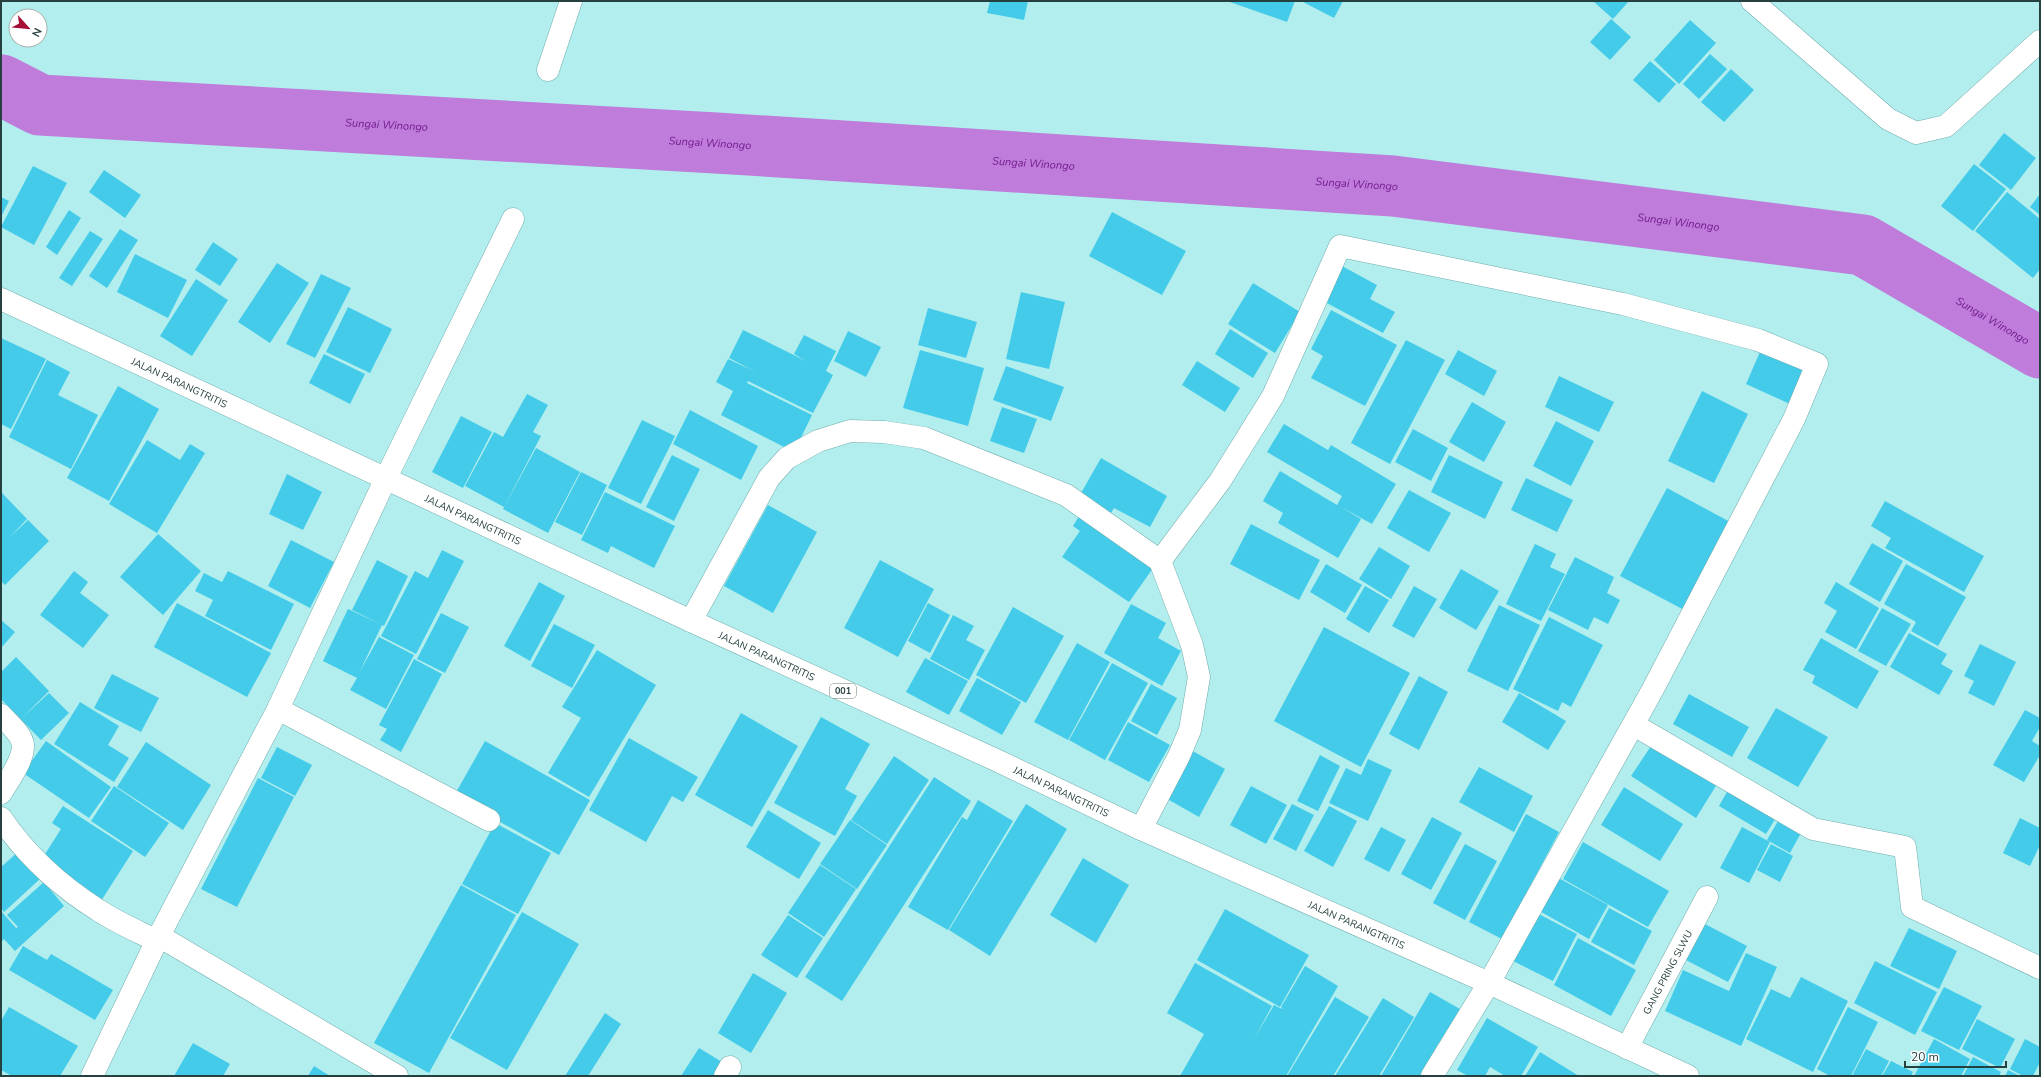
<svg xmlns="http://www.w3.org/2000/svg" width="2041" height="1077" font-family="'Nunito Sans',sans-serif">
  <style>
    .lines { fill: none; stroke-linecap: round; stroke-linejoin: round }
    .river { stroke: #bf7cda; stroke-width: 61 }
    .building { fill: #44cbe9 }
    .minor-casing { stroke: #73adad; stroke-width: 23 }
    .major-casing { stroke: #73adad; stroke-width: 23 }
    .minor { stroke: #fff; stroke-width: 22 }
    .major { stroke: #fff; stroke-width: 22 }
    .labels { text-anchor: middle; stroke-width: 3.5; stroke-linejoin: round; paint-order: stroke }
    .shield { fill: #fff; stroke: #677979; stroke-width: 1 }
    .shield-label { font-size: 9px; font-weight: bold; fill: #263f3f }
    .street-label { font-size: 10px; fill: #263f3f; stroke: #fff }
    .water-label { font-size: 11px; font-style: italic; fill: #721c8f; stroke: #fff }
  </style>
  <rect width="100%" height="100%" fill="#b2eeed"/>
  <g class="lines">
    <path class="river" id="s1" d="M1,85L40,105L716,143L1393,186L1863,245L2040,348"/>
  </g>
  <path class="building" d="M990,1H1028L1024,20L987,13Z
    M1227,1H1295L1287,22Z
    M1301,1H1343L1334,18Z
    M1593,1H1629L1613,19Z
    M1611,19L1631,37L1610,60L1590,42Z
    M1690,20L1716,43L1679,84L1654,60Z
    M1710,54L1727,69L1699,99L1683,84Z
    M1650,61L1676,84L1659,103L1633,80Z
    M1731,69L1754,90L1724,122L1701,102Z
    M2004,133L2036,158L2011,190L1979,165Z
    M1974,164L2006,189L1973,231L1941,206Z
    M33,166L67,183L34,245L1,227Z
    M104,170L141,195L125,218L89,192Z
    M2007,192L2040,219V269L2033,278L1975,231Z
    M2040,194V215L2030,207Z
    M1,197L9,201L1,217Z
    M69,210L81,218L57,255L46,247Z
    M1112,212L1186,251L1162,295L1089,256Z
    M120,229L138,240L107,288L89,276Z
    M90,231L103,239L72,286L59,278Z
    M213,242L238,259L220,286L195,270Z
    M135,254L187,280L168,318L117,292Z
    M277,263L309,283L270,343L238,322Z
    M1342,266L1377,285L1370,299L1395,312L1383,333L1323,301Z
    M321,274L351,288L315,358L286,344Z
    M196,279L228,300L192,356L160,336Z
    M1253,283L1300,312L1275,353L1228,324Z
    M1021,292L1065,302L1049,369L1006,359Z
    M348,307L392,329L370,373L326,352Z
    M928,308L977,322L966,358L918,345Z
    M1331,310L1397,345L1365,406L1311,378L1323,356L1311,349Z
    M1230,329L1268,353L1253,378L1215,354Z
    M743,330L806,361L794,354L804,335L836,351L826,371L833,375L813,413L748,381L747,383L812,415L794,452L721,415L733,391L716,382L728,359L754,371L729,358Z
    M848,331L881,347L866,377L834,361Z
    M1,338L46,359L11,429L1,424Z
    M1406,340L1445,360L1390,464L1351,443Z
    M1763,345L1809,366L1792,405L1746,384Z
    M920,350L984,368L968,426L903,408Z
    M1458,350L1497,371L1484,396L1445,374Z
    M324,354L365,374L350,404L309,383Z
    M47,360L70,372L58,395L98,415L71,469L9,437Z
    M1197,361L1240,388L1225,412L1182,385Z
    M1006,366L1064,387L1051,421L993,400Z
    M1559,376L1614,402L1599,432L1545,407Z
    M118,386L159,409L109,501L67,478Z
    M1702,391L1748,414L1714,483L1668,461Z
    M527,394L548,405L533,432L541,436L504,507L465,486L494,432L503,437Z
    M1472,402L1506,422L1484,462L1449,442Z
    M1002,407L1037,419L1024,453L990,441Z
    M690,410L758,446L741,480L673,444Z
    M461,416L492,432L463,488L432,472Z
    M642,420L675,436L641,504L608,488Z
    M1556,421L1594,441L1571,486L1533,466Z
    M1284,424L1328,450L1331,445L1396,484L1372,524L1341,507L1361,519L1338,558L1278,523L1283,513L1263,501L1280,471L1337,505L1342,496L1267,452Z
    M1413,429L1448,448L1431,481L1395,462Z
    M147,440L180,460L190,444L205,453L157,533L109,504Z
    M536,448L580,472L548,533L503,509Z
    M672,455L700,469L674,521L646,507Z
    M1449,455L1503,482L1485,519L1431,492Z
    M1101,458L1167,496L1150,527L1114,508L1108,518L1077,500Z
    M581,472L607,485L582,535L555,522Z
    M287,474L322,492L303,530L269,514Z
    M1526,478L1573,500L1557,532L1511,510Z
    M1667,488L1732,523L1686,611L1620,576Z
    M1409,490L1451,513L1429,552L1387,528Z
    M1,492L27,519L10,537L28,520L49,541L5,585L1,581Z
    M605,492L675,526L654,568L611,546L608,553L581,540Z
    M1885,501L1984,556L1964,592L1885,548L1891,538L1871,526Z
    M768,505L817,532L773,613L724,586Z
    M1081,513L1156,564L1129,602L1062,557L1080,531L1073,526Z
    M1251,524L1320,560L1299,600L1230,564Z
    M158,534L201,571L163,615L120,577Z
    M291,540L334,562L310,608L268,586Z
    M1872,543L1903,561L1880,602L1849,584Z
    M1535,544L1556,554L1550,567L1565,574L1541,621L1506,604Z
    M1379,547L1410,566L1391,599L1359,579Z
    M442,550L464,561L416,654L381,636L415,571L428,578Z
    M1575,557L1614,577L1607,593L1620,600L1608,624L1594,617L1588,630L1548,610Z
    M377,560L408,576L384,626L352,610Z
    M880,560L934,589L898,657L844,628Z
    M1326,564L1362,585L1345,613L1310,592Z
    M1906,564L1966,597L1938,646L1911,631L1916,622L1884,604Z
    M1461,569L1499,591L1476,630L1439,608Z
    M74,571L88,582L80,593L109,615L83,648L40,615Z
    M228,571L294,604L271,650L205,616L213,600L195,591L204,573L222,582Z
    M539,582L565,596L530,661L504,646Z
    M1836,582L1879,608L1856,649L1825,632L1837,611L1824,603Z
    M1365,586L1389,600L1369,633L1346,619Z
    M1414,586L1437,599L1414,638L1392,626Z
    M177,603L271,653L247,697L154,647Z
    M928,603L950,615L930,653L908,641Z
    M1131,604L1166,623L1158,638L1181,651L1162,686L1104,653Z
    M1499,605L1540,625L1508,691L1467,671Z
    M1013,607L1064,636L1026,703L976,675Z
    M1882,608L1911,624L1886,666L1858,651Z
    M348,609L382,625L359,673L379,637L414,655L386,709L350,690L357,678L323,661Z
    M441,613L469,627L445,673L417,659Z
    M953,615L974,626L966,640L985,650L969,680L930,659Z
    M1549,617L1603,645L1571,707L1562,702L1558,711L1513,689Z
    M1,620L15,632L1,648Z
    M554,624L595,645L572,688L531,666Z
    M1324,627L1410,673L1361,767L1274,721Z
    M1909,633L1947,654L1941,664L1953,671L1939,695L1890,667Z
    M1821,638L1879,671L1857,709L1812,683L1815,676L1803,670Z
    M1077,643L1110,662L1068,740L1034,722Z
    M1980,644L2016,662L1994,706L1968,693L1974,681L1964,676Z
    M597,650L656,685L589,797L548,773L581,718L562,707Z
    M16,657L49,691L23,717L49,693L69,713L41,740L1,699V672Z
    M925,658L968,681L949,715L906,692Z
    M414,659L442,674L401,752L380,740L387,729L379,725Z
    M1112,663L1148,683L1105,760L1069,740Z
    M112,674L159,698L141,732L94,708Z
    M1419,676L1448,692L1419,750L1389,734Z
    M977,678L1021,702L1002,735L959,711Z
    M1151,684L1177,698L1157,735L1131,721Z
    M1519,693L1566,721L1548,750L1502,722Z
    M1689,694L1749,727L1732,757L1673,724Z
    M80,702L119,726L108,745L129,758L114,782L54,744Z
    M1776,708L1828,737L1798,787L1747,758Z
    M2025,710L2040,718V727L2032,741L2040,746V755L2024,782L1993,765Z
    M741,713L798,746L752,827L695,795Z
    M821,717L870,744L845,789L857,796L835,836L774,803Z
    M1128,722L1170,745L1149,782L1108,760Z
    M629,738L698,777L683,802L672,796L646,842L589,810Z
    M1655,740L1719,781L1696,818L1631,776Z
    M46,741L111,787L89,818L23,773Z
    M485,741L590,800L559,855L454,796Z
    M146,742L211,785L183,830L117,787Z
    M277,747L312,765L295,796L261,778Z
    M1189,749L1225,769L1199,817L1162,796Z
    M1320,755L1340,766L1318,811L1297,801Z
    M894,756L929,780L887,844L851,820Z
    M1368,759L1392,770L1368,821L1329,803L1346,768L1361,775Z
    M1479,767L1533,796L1514,832L1459,802Z
    M934,777L971,801L842,1001L805,977Z
    M258,778L294,797L237,907L201,889Z
    M1732,783L1780,811L1766,834L1719,806Z
    M114,786L169,823L145,857L91,821Z
    M1251,786L1287,805L1266,844L1230,825Z
    M1624,787L1683,824L1660,861L1601,825Z
    M978,800L1013,821L948,930L908,907L962,817L967,820Z
    M1026,804L1067,829L990,956L949,930Z
    M1292,804L1314,815L1296,851L1273,839Z
    M63,806L133,851L101,901L40,862L61,829L52,823Z
    M1329,806L1357,821L1333,867L1304,851Z
    M768,810L821,843L799,879L746,847Z
    M1526,814L1559,832L1502,939L1469,922Z
    M1432,817L1462,833L1431,890L1401,874Z
    M2020,818L2040,828V845L2030,866L2003,853Z
    M850,820L887,845L857,889L820,864Z
    M1778,821L1801,833L1790,853L1767,840Z
    M495,823L551,853L518,914L462,884Z
    M1381,827L1406,840L1389,872L1364,859Z
    M1742,827L1770,842L1749,883L1720,868Z
    M1583,842L1669,891L1648,927L1563,879Z
    M1465,844L1497,861L1465,920L1433,903Z
    M1771,844L1793,856L1780,882L1757,870Z
    M19,851L42,877L4,912L1,908V867Z
    M1083,858L1129,885L1096,943L1050,915Z
    M820,865L856,889L824,937L788,913Z
    M1555,876L1608,905L1589,939L1536,909Z
    M44,882L64,906L15,951L4,939L1,942V911L16,928L18,927L7,915Z
    M461,885L516,915L429,1073L374,1043Z
    M1609,908L1652,931L1634,965L1591,942Z
    M1225,909L1309,955L1280,1007L1197,960Z
    M1533,911L1577,934L1553,981L1509,959Z
    M522,912L579,944L507,1070L450,1038Z
    M788,915L823,938L797,978L761,955Z
    M1703,923L1747,946L1728,982L1684,959Z
    M1909,928L1957,951L1939,989L1890,966Z
    M1578,938L1636,970L1611,1016L1554,985Z
    M23,946L47,960L51,954L113,990L95,1020L9,970Z
    M1746,953L1777,967L1741,1046L1665,1011L1683,970L1729,991Z
    M1875,961L1937,992L1915,1035L1854,1003Z
    M1195,963L1272,1006L1254,1039L1274,1005L1280,1008L1279,1011L1280,1008L1283,1009L1281,1007L1305,966L1338,986L1286,1076H1180L1204,1034L1167,1013Z
    M753,973L787,993L751,1053L718,1033Z
    M1801,977L1848,1001L1813,1072L1746,1039L1771,989L1790,998Z
    M1944,987L1982,1006L1959,1050L1921,1031Z
    M1430,992L1460,1009L1420,1076H1381Z
    M1335,997L1369,1017L1333,1076H1287Z
    M1383,998L1414,1017L1379,1076H1335Z
    M9,1007L78,1046L60,1076H12L1,1070V1021Z
    M1848,1007L1878,1022L1851,1076H1830L1817,1069Z
    M605,1013L621,1024L588,1076H565Z
    M1487,1018L1538,1047L1521,1076H1505L1490,1067L1485,1076H1468L1457,1070Z
    M1977,1019L2015,1039L2000,1068L1962,1049Z
    M1934,1039L1970,1059L1961,1076H1914Z
    M2025,1039L2040,1047V1062L2033,1076H2023L2010,1069Z
    M193,1043L230,1064L223,1076H174Z
    M699,1048L722,1062L713,1076H681Z
    M1866,1049L1889,1061L1881,1076H1852Z
    M1540,1052L1579,1076H1525Z
    M1973,1057L2001,1072L1999,1076H1963Z
    M1891,1061L1913,1072L1911,1076H1882Z
    M314,1066L330,1076H308Z
    M2008,1070L2020,1076H2005Z"/>
  <g class="lines">
    <defs>
      <g id="minor">
        <path d="M1752,1L1888,119L1916,133L1946,126L2040,41"/>
        <path d="M548,70L571,1"/>
        <path d="M1160,561L1220,481L1273,396L1340,246L1623,304L1758,340L1817,364L1794,419L1653,689L1489,983L1432,1076"/>
        <path d="M691,621L769,478L787,458L818,441L850,431L884,432L924,438L1066,495L1160,561L1192,645L1199,677L1190,730L1179,756L1141,829"/>
        <path d="M278,709L489,820"/>
        <path d="M1,715C8,723 22,734 23,745C24,760 8,781 1,793"/>
        <path d="M1634,725L1813,829L1905,847L1912,907L2040,968"/>
        <path d="M1,818C26,855 60,886 98,910C116,922 137,931 157,941"/>
        <path d="M159,936L397,1076"/>
        <path id="s2" d="M1627,1048L1707,897"/>
        <path d="M92,1076L159,936L278,709L386,478L513,219"/>
        <path d="M725,1076L730,1067"/>
      </g>
      <g id="major">
        <path id="s3" d="M1,299L691,621L996,760L1141,829L1489,983L1688,1076"/>
      </g>
    </defs>
    <use href="#minor" class="minor-casing"/>
    <use href="#major" class="major-casing"/>
    <use href="#minor" class="minor"/>
    <use href="#major" class="major"/>
  </g>
  <g class="labels">
    <rect class="shield" x="830" y="684" width="26" height="14" rx="3"/>
    <g class="shield-label">
      <text x="843" y="694">001</text>
    </g>
    <g class="street-label">
      <text dy="4" stroke="none"><textPath href="#s3" startOffset="197">JALAN PARANGTRITIS</textPath></text>
      <text dy="4" stroke="none"><textPath href="#s3" startOffset="521">JALAN PARANGTRITIS</textPath></text>
      <text dy="4" stroke="none"><textPath href="#s3" startOffset="845">JALAN PARANGTRITIS</textPath></text>
      <text dy="4" stroke="none"><textPath href="#s3" startOffset="1169">JALAN PARANGTRITIS</textPath></text>
      <text dy="4" stroke="none"><textPath href="#s3" startOffset="1493">JALAN PARANGTRITIS</textPath></text>
      <text dy="4" stroke="none"><textPath href="#s2" startOffset="86">GANG PRING SLWU</textPath></text>
    </g>
    <g class="water-label">
      <text dy="4" stroke="none"><textPath href="#s1" startOffset="391">Sungai Winongo</textPath></text>
      <text dy="4" stroke="none"><textPath href="#s1" startOffset="715">Sungai Winongo</textPath></text>
      <text dy="4" stroke="none"><textPath href="#s1" startOffset="1039">Sungai Winongo</textPath></text>
      <text dy="4" stroke="none"><textPath href="#s1" startOffset="1363">Sungai Winongo</textPath></text>
      <text dy="4" stroke="none"><textPath href="#s1" startOffset="1687">Sungai Winongo</textPath></text>
      <text dy="4" stroke="none"><textPath href="#s1" startOffset="2023">Sungai Winongo</textPath></text>
    </g>
  </g>
  <rect width="2041" height="1077" fill="none" stroke="#263f3f" stroke-width="4"/>
  <g transform="translate(28 28) rotate(117)"><circle r="19" fill="#ffffff" stroke="#a8b2b2"/>
  <path d="M0-3L7 15L0 10L-7 15Z" fill="#a70e36"/>
  <text y="-6" font-size="11" font-weight="bold" text-anchor="middle" fill="#263f3f">N</text>
  </g>
  <path d="M1905 1061v6h101v-6" fill="none" stroke="#263f3f" stroke-width="2"/>
  <text x="1911" y="1061" font-size="12" fill="#263f3f" stroke="#ffffff" stroke-width="3" paint-order="stroke">20 m</text>
</svg>
